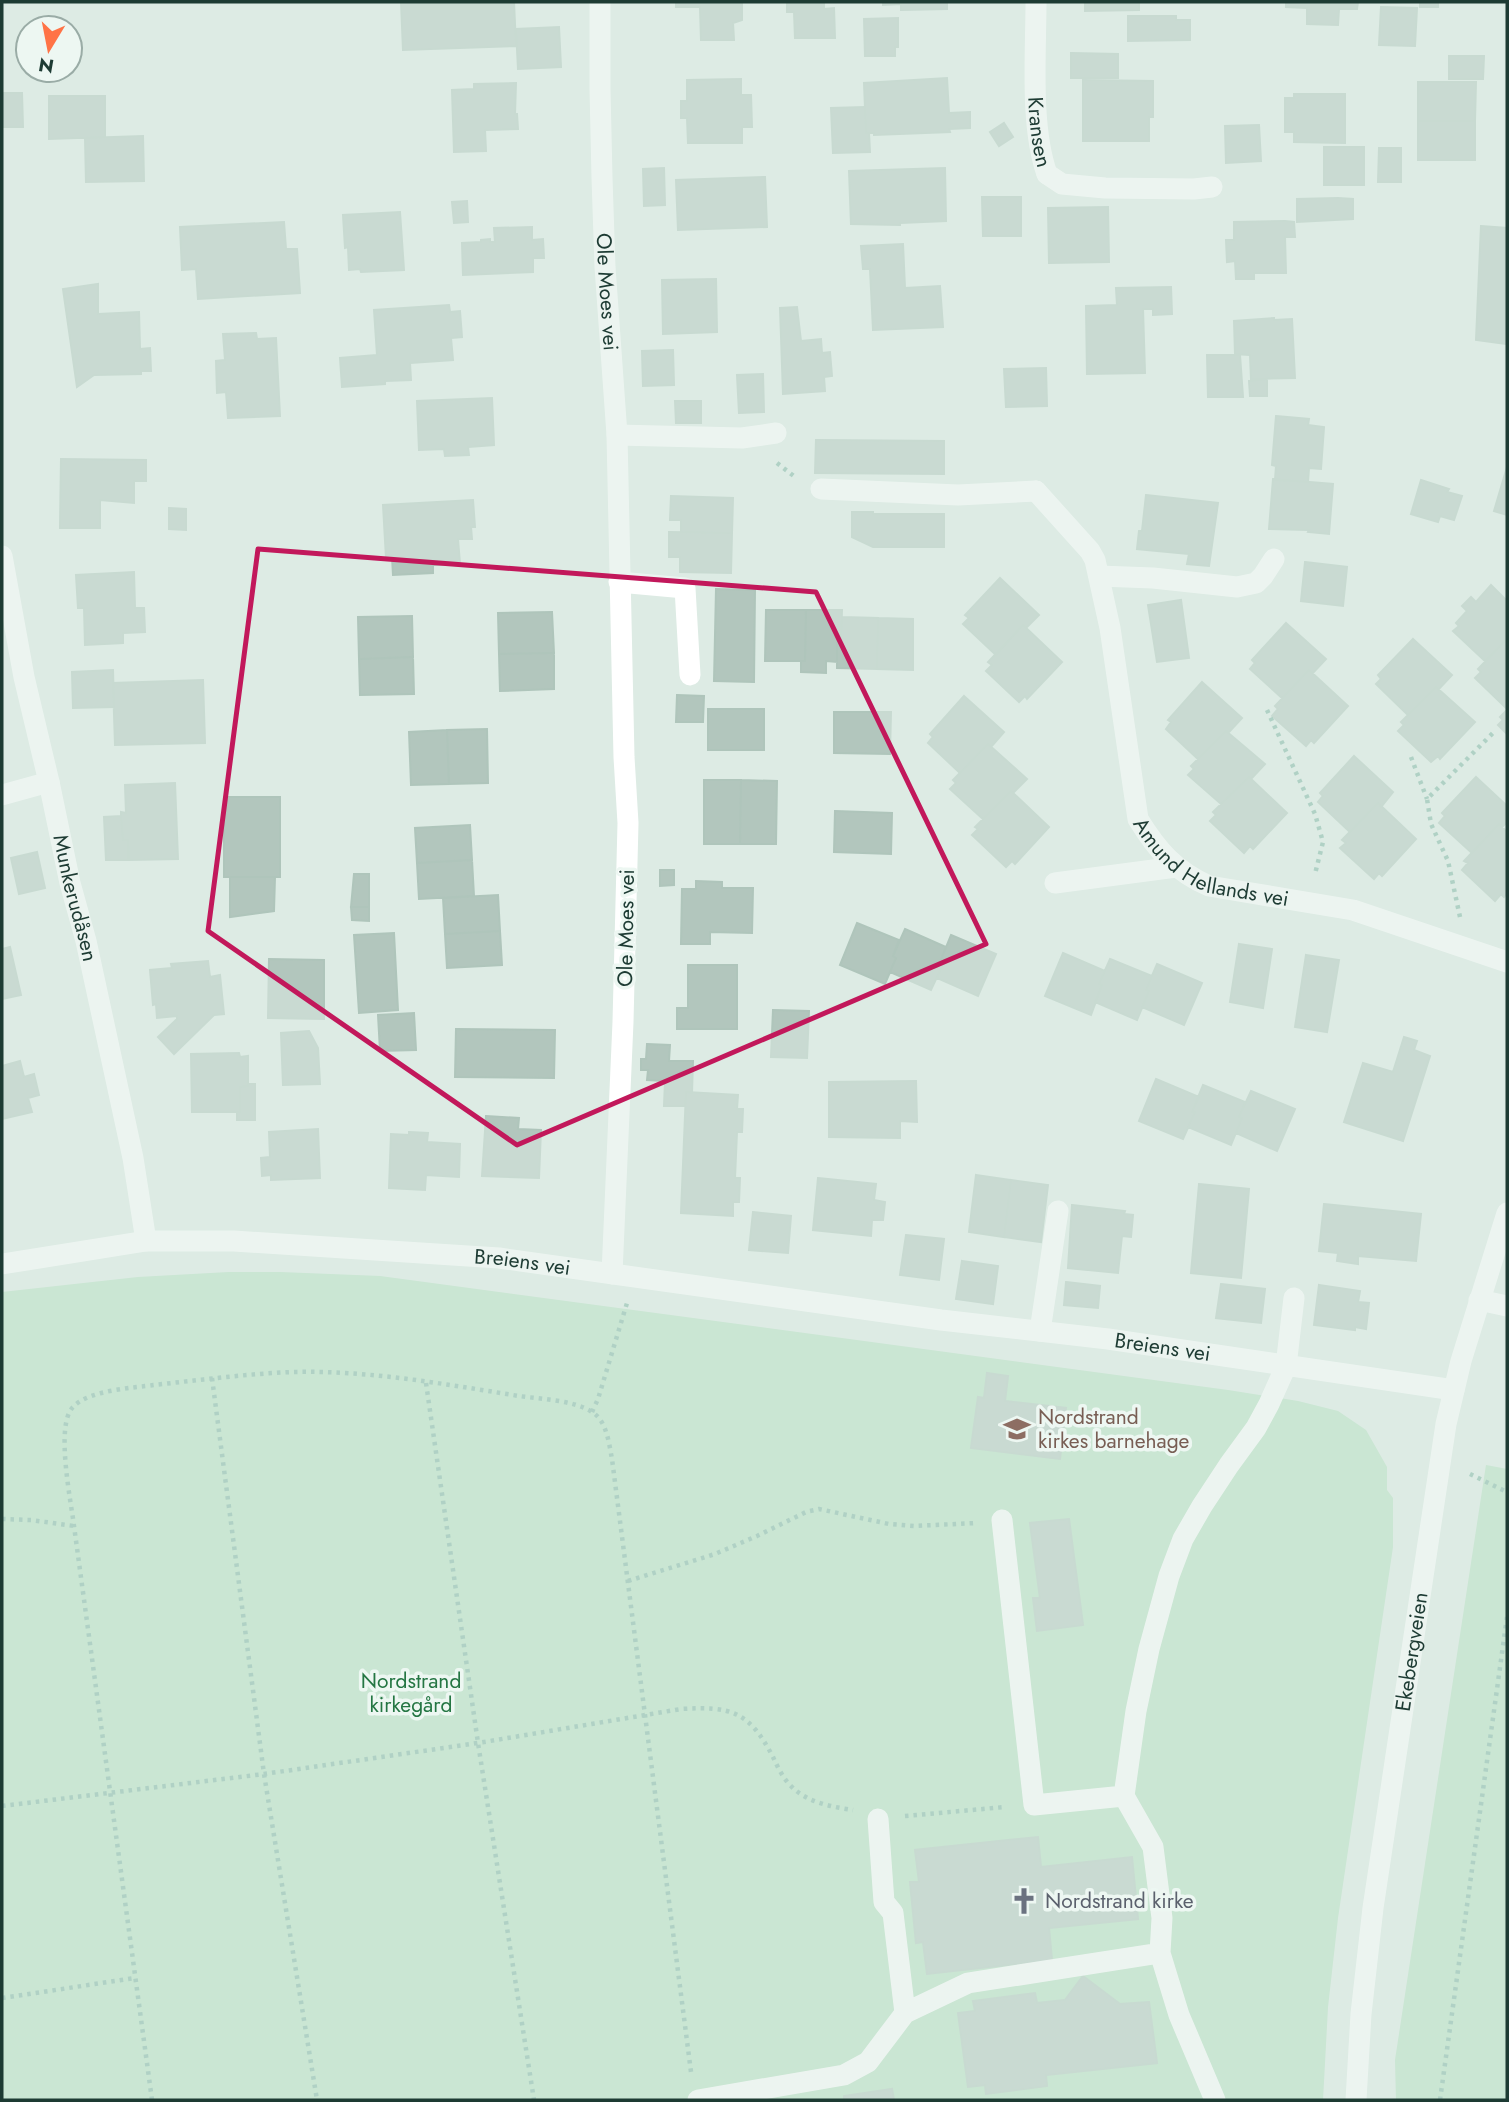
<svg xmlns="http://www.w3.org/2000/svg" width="1509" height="2102" font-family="Jost,sans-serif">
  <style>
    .green { fill: #b3dfbe }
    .building { fill: #b2c6bd; stroke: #afc5bb; stroke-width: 2 }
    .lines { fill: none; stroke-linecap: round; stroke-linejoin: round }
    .path { stroke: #7ab2a0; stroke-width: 4.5; stroke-dasharray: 3.5 5; stroke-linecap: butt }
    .lane { stroke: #fff; stroke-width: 21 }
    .street { stroke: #fff; stroke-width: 21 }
    .secondary { stroke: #fff; stroke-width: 21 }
    .marked { fill: none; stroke: #c2185b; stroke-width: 5; stroke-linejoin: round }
    .labels { text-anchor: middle; stroke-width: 7; stroke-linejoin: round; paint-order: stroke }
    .street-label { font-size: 21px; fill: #1d3b33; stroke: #edf7f2 }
    .education-label { font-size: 21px; fill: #785e54; stroke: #edf7f2; text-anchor: start }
    .park-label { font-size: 21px; fill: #247643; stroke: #edf7f2 }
    .worship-label { font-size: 21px; fill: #5b616d; stroke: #edf7f2; text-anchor: start }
  </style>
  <rect width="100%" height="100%" fill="#ddebe4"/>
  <path class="green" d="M229,1272H280L380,1276L1228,1390L1298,1401L1338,1411L1366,1430L1387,1467V1490L1393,1498V1547L1338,1918L1328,2007L1323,2100H2V1292L138,1277Z
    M1486,1465L1507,1469V2100H1396L1395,2060Z"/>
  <path class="building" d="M401,2H514L516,46L403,50Z
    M676,2H742V20L733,23L734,40H701L700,7H676Z
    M787,2H824V9L834,8L835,38H795L794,12H787Z
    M883,2H947V9L901,10V4L883,5Z
    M1085,2H1139V10L1085,11Z
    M1286,2H1358L1357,9H1339L1338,25L1307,24V8L1286,7Z
    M1420,2H1438V7H1420Z
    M1381,7L1417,8L1415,46L1379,45Z
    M1128,16H1176V20H1190V40L1128,41Z
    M898,18V47H895V56H865L864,19Z
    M559,27L561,67L518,69L516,29Z
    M1071,53L1118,54V78H1071Z
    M1449,56H1484L1483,79H1449Z
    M947,78L949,113L970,112V128L949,129L950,132L874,135V133H866L864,83Z
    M741,79V95H751L752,127H742V143H688L687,118H681V101H687V80Z
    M1083,80L1153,81V117H1149V141H1083Z
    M1418,82H1476L1475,121H1418Z
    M516,83L515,114H517L518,129L485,130L486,151L454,152L452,90L474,89V84Z
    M2,93H22L23,127H2Z
    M1294,94H1345V143L1294,142V132H1285V98H1294Z
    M49,96H105V137L49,139Z
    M865,107L866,133H869L870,152L833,153L831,108Z
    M1418,121H1475V160H1418Z
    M1004,123L1013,137L999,146L990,132Z
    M1259,125L1261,161L1226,163L1225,126Z
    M143,136L144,181L86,182L85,138Z
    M1324,147H1364V185H1324Z
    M1379,148H1401V182H1378Z
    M664,168L665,205L644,206L643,169Z
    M945,168L946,221L900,223V225L851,224L849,171Z
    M765,177L767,227L678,230L676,180Z
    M982,197H1021V236H983Z
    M1338,198L1353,199V219L1297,222V199Z
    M467,201L468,222L454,223L452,202Z
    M1108,207L1109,262L1049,263L1048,208Z
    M400,212L404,270L361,272L360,269L349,270L348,247L345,248L343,215Z
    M1285,221L1294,222L1295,237H1285L1286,273H1254V279H1236L1235,261L1227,262L1226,240H1234V222Z
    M284,222L286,249H297L300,293L198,299L196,269L182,270L180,227Z
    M1481,226L1507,228V344L1476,340Z
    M532,227V240L543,239L544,258H533V272L463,275L462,243L481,242V240L490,239V242H495L494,228Z
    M903,244L905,288L940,286L943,327L873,330L870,269H863L861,246Z
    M716,279L717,332L663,334L662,280Z
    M98,284V314L139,312L140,349L150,348L151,371H141V374L94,375L77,387L63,289Z
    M1171,287L1172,314L1153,315V309H1143L1145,373L1087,374L1086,306L1117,305L1116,288Z
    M449,305L450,312L460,311L462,337L451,338L453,360L410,363L411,380L385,381V384L342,387L340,358L377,355L374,310Z
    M797,307L801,341L821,339L822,353L830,352L832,376L824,377L825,391L783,394L780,308Z
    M1274,318V320L1292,319L1295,378L1251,379L1250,355L1235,354L1234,321Z
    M256,333L257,339L276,338L280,416L228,418L226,392L217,393L216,361L225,360L223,334Z
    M673,350L674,385L643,386L642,351Z
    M1207,355H1240L1243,397H1208Z
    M1046,368L1047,406L1006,407L1004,369Z
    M763,374L764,412L739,413L737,375Z
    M1267,379V396H1250L1249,381Z
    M492,398L494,445L468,447L469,455L445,456L444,449L419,450L417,401Z
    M675,401H701V423H676Z
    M1276,416L1309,419L1308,425L1324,427L1321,469L1309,468L1308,482L1275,480L1276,466L1272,465Z
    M816,440L944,441V474L815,473Z
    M61,459L146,460V481H134V503L100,500V528H60Z
    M1507,467V515L1494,511Z
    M1273,479L1333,484L1329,534L1308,532L1309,530L1269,529Z
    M1421,480L1449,489L1447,492L1462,496L1454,520L1440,516L1438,522L1411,514Z
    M1146,495L1218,503L1209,566L1187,564L1189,554L1137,549L1139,531H1142Z
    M671,496L733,498L732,533L681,532V520H670Z
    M473,500L475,527H471L472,539H458L460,564L433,565V573L393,575L392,557L386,558L383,505Z
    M169,508L186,509V530L169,529Z
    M852,512H873V514H944V547H873L852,537Z
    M669,532L732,533L731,573L680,572V557H669Z
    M1305,562L1347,567L1343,606L1301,601Z
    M134,572L135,608H144L145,632L123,633V643L85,645L84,608H78L76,575Z
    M1000,578L1039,615L1026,628L1023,625L996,655L963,624L969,618L965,615Z
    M1491,585L1507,601V639L1485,661L1453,631L1459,626L1456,623L1467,611L1462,606L1471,597L1476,602Z
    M716,589L755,590L754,682L714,681Z
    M1181,600L1189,658L1157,662L1148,605Z
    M766,610H806L805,661H765Z
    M806,610H842L841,639H837V662L826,661V673L801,672V661H805Z
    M552,612L554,653L499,654L498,613Z
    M412,616L413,657L359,659L358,617Z
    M842,617L878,618L877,669L837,668V639H841Z
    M878,618L913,619V670L877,669Z
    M1286,623L1326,659L1313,673L1309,670L1282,698L1250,669L1255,663L1252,660Z
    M1023,625L1062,662L1027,699L1025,696L1019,702L986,671L992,665L988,662Z
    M1413,639L1452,675L1439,689L1436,687L1408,715L1376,684L1381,679L1378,675Z
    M1507,639V709L1475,678L1481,672L1478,669Z
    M554,653V689L500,691L499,654Z
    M413,657L414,694L360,695L359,659Z
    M113,670L114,707L73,708L72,672Z
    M1309,670L1348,706L1314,743L1311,740L1306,746L1272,716L1278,709L1275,706Z
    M203,680L205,743L115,745L113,683Z
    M1202,682L1242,718L1229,732L1226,731L1198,759L1166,729L1171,722L1168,720Z
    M1436,687L1475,722L1440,759L1438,756L1431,762L1398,731L1404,725L1401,722Z
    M677,695L704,696L703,722H676Z
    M964,696L1004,732L991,747L988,744L960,773L928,743L933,737L930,734Z
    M708,709H764V750H708Z
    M1507,710V734L1498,725L1503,720L1500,717Z
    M834,712H891L890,754L834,753Z
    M487,729L488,783L449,784L447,730Z
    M447,730L449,784L411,785L409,732Z
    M1226,731L1265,764L1251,779L1249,777L1221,804L1188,775L1194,769L1191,766Z
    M988,744L1027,779L1013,793L1011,791L983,819L950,789L956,783L953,780Z
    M1354,756L1393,792L1381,807L1378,803L1350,832L1318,802L1323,796L1320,793Z
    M1249,777L1287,813L1253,849L1250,846L1244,853L1210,821L1216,815L1213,812Z
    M1476,777L1507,806V822L1502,827L1499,824L1472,853L1439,823L1445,816L1442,813Z
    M704,780H741L740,844H704Z
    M741,780L777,781L776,844H740Z
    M175,783L178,859L129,860L128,840H123L121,816V812L126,813L125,785Z
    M1011,791L1049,827L1015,864L1012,861L1006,867L972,835L978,829L975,827Z
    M224,797H280V877H224Z
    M1378,803L1416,839L1382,876L1379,873L1374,879L1340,848L1346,843L1342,840Z
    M835,811L892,813L891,854L834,852Z
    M121,816L123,840H128V860H106L104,817Z
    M1499,824L1507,832V893L1504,897L1501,894L1495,901L1462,870L1468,863L1464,861Z
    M470,825L472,860L417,863L415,828Z
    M37,852L45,888L19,894L11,858Z
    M472,860L474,896L419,899L417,863Z
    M660,870H674V885L660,886Z
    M354,874H369V907H351Z
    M230,877H275L274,911L230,917Z
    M696,881L722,882V888H753L752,933L710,932V944H681L682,889H696Z
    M498,895L500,931L445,934L443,898Z
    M351,907H369V921L352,920Z
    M857,923L899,940L893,956L896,958L885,984L840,965Z
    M905,929L946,947L940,962L943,964L931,990L890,972L896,958L893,956Z
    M500,931L502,965L447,968L445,934Z
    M394,933L398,1010L359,1013L354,935Z
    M951,935L996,954L978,996L937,978L943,964L940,962Z
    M1239,944L1272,949L1263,1008L1230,1002Z
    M10,947L21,995L2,999V949Z
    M1063,953L1105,971L1099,984L1102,985L1091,1015L1045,996Z
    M1306,955L1339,960L1327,1032L1295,1027Z
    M269,959L324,960V1019L268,1018Z
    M1110,959L1152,976L1146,990L1149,991L1137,1020L1095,1002L1102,985L1099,984Z
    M208,961L210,977L220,975L224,1014L214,1015L174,1054L158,1037L177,1019V1016L157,1018L156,1004L153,1005L150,970L172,968L171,964Z
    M1157,964L1202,983L1184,1025L1142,1007L1149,991L1146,990Z
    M688,965H737V1029H677V1008H688Z
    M773,1010L809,1011L807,1058L771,1057Z
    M414,1013L416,1050L380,1051L378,1015Z
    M456,1029L555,1030L554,1078L455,1077Z
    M309,1031L318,1048L320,1084L283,1085L281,1033Z
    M1404,1037L1417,1041L1414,1050L1430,1056L1403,1141L1344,1122L1363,1063L1393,1072Z
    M647,1044L670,1045L669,1061H693L692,1093L686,1092L685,1106H664L665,1081L647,1080L648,1070H641V1059H646Z
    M239,1053L240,1057L248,1056V1086L240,1087V1112H192L191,1054Z
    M20,1061L24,1077L34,1074L39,1095L28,1098L32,1112L2,1119V1066Z
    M1156,1079L1199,1097L1192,1112H1195L1183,1139L1139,1121Z
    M916,1081L917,1122L900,1121V1138L829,1137V1082Z
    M248,1084H255V1120H237V1112H240V1087L248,1086Z
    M1203,1085L1245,1102L1239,1117L1242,1118L1231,1145L1188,1127L1195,1112H1192Z
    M1251,1091L1295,1109L1277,1151L1236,1133L1242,1118L1239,1117Z
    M686,1092L738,1095L737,1109H743L742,1132H737L735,1178H740L739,1202H733V1216L681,1213Z
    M486,1116L519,1118L518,1129L541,1130L539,1178L482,1176Z
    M318,1129L320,1178L271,1180V1175L262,1176L261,1158L270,1157L269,1132Z
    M409,1132L428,1133L427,1142L460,1144L459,1177L426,1175L425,1190L389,1188L391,1134L409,1135Z
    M976,1175L1011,1180L1004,1237L969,1232Z
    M818,1178L876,1184L874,1200L885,1202L883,1220H872L871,1236L813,1230Z
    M1011,1180L1048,1185L1041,1242L1004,1237Z
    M1199,1184L1249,1189L1241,1278L1191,1273Z
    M1324,1204L1421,1214L1416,1261L1358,1256V1264L1337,1261L1338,1253L1319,1251Z
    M1072,1205L1125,1211L1124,1214L1133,1215L1131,1237L1122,1236L1118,1273L1068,1268Z
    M753,1212L791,1216L788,1253L749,1250Z
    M906,1235L944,1239L939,1280L900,1275Z
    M962,1261L998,1266L993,1304L956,1299Z
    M1066,1282L1100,1286L1098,1308L1064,1305Z
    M1221,1284L1265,1289L1261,1323L1216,1318Z
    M1319,1285L1360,1291L1358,1302L1369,1303L1366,1329L1355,1327V1330L1314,1325Z
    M987,1373L1008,1376L1005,1401L1066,1408L1060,1459L971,1448L978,1397L984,1398Z
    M1069,1519L1083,1625L1037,1631L1033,1598H1040L1030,1523Z
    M1038,1837L1041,1867L1132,1857L1138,1919L1049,1928L1052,1960L927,1974L923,1942L916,1943L910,1882H919L915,1850Z
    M1083,1976L1120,2004L1149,2002L1157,2063L1046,2075L1047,2086L986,2094L985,2085L968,2087L958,2013L975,2011L973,2001L1035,1993L1037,2003L1065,2000Z
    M892,2089L894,2100H844V2096Z"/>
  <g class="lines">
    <path class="path" d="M777,463L795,477
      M1267,710L1315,814L1323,842L1315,874
      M1411,757L1427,799
      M1460,917L1448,861L1431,824L1427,799L1494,732
      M212,1378L264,1774L317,2100
      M426,1383L478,1743L534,2100
      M592,1412L598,1399L627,1303
      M1470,1474L1507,1492
      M2,1519L31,1520L74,1526
      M628,1581L715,1554L757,1536L806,1512L819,1509L889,1524L914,1526L976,1523
      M2,1806L264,1774L478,1743L681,1709C731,1706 749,1711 773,1757C778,1768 784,1780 793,1788C809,1803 833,1807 853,1810
      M905,1816L1005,1807
      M2,1998L135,1978
      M152,2100L74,1526C71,1501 55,1425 73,1407C89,1390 132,1388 154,1385C200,1380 245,1374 292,1372C368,1370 444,1384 519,1396C540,1399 574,1400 592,1412C607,1421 609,1444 612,1459L691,2072
      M1440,2100L1507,1617"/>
    <path class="lane" d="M1047,174L1062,184L1105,188L1194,189L1212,187
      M617,435L742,438L776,433
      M821,489L958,495L1036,491
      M1099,576L1153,578L1237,587L1256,583L1263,576L1274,559
      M619,582L685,588L690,675
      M2,795L49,782
      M1055,883L1176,867
      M1479,1300L1507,1306
      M1040,1331L1058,1211
      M1002,1520L1034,1805L1124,1796
      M878,1819L884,1902L893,1913L905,2013
      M698,2100L844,2075L868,2062L905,2013L968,1983L1160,1953
      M1215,2100L1179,2015L1160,1953L1162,1918L1153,1847L1124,1796L1136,1711L1149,1649L1169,1576L1183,1539L1202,1506L1229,1465L1256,1428L1269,1404L1286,1366L1294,1298"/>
    <g class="street">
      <path id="s1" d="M600,2V89L602,178L605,267L617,435L624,757L628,823L623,1022L612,1274"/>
      <path id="s2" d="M1036,2C1036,54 1030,126 1047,174"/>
      <path id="s3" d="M1036,491L1090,551L1095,560L1110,628L1138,819C1157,850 1175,871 1209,886L1353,910L1507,962"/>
      <path id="s4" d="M2,556L24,677L49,782L70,883L86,941L133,1158L146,1241"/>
      <path id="s5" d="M2,1264L146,1241H234L499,1258L941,1320L1108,1339L1454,1390"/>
    </g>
    <path class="secondary" id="s6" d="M1356,2100L1361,2014L1373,1908L1446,1424L1461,1361L1507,1213"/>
  </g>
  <path d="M0 0H1509V2102H0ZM258,549L816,592L986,944L517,1145L208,931Z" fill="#ddebe4" fill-opacity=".55" fill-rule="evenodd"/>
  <path class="marked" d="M258,549L816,592L986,944L517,1145L208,931Z"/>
  <defs>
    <symbol id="school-bare" viewBox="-9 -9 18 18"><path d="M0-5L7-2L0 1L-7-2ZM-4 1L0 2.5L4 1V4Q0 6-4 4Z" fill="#8d6e63" stroke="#edf7f2" stroke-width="2.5" paint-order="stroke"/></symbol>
    <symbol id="church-bare" viewBox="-9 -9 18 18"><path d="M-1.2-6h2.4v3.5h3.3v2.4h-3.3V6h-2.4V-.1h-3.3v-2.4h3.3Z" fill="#6b7280" stroke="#edf7f2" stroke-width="2.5" paint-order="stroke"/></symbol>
  </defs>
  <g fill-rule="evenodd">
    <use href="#school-bare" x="998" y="1410" width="38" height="38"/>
    <use href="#church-bare" x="1005" y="1882" width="38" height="38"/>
  </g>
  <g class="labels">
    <g class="street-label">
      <text dy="7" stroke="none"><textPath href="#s2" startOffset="130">Kransen</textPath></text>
      <text dy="7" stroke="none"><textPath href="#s1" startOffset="290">Ole Moes vei</textPath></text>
      <text dy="7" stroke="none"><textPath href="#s3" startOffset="444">Amund Hellands vei</textPath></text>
      <text dy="7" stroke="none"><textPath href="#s4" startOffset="350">Munkerudåsen</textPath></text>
      <text transform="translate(626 928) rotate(-89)" y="7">Ole Moes vei</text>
      <text dy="7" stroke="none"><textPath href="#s5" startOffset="523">Breiens vei</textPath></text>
      <text dy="7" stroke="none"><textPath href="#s5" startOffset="1169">Breiens vei</textPath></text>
      <text dy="7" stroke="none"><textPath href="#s6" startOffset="452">Ekebergveien</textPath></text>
    </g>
    <g class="education-label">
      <text x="1038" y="1424">Nordstrand<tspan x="1038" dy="24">kirkes barnehage</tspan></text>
    </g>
    <g class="park-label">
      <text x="411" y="1688">Nordstrand<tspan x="411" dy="24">kirkegård</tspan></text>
    </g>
    <g class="worship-label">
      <text x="1045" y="1908">Nordstrand kirke</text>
    </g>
  </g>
  <rect width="1509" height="2102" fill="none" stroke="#1d3b33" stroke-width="7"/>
  <g transform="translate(49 49) rotate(190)"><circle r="33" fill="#edf7f2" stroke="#9aaca6" stroke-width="2"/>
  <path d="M0-5L12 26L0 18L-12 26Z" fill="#ff7346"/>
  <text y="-10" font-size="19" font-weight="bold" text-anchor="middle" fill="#1d3b33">N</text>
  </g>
</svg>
